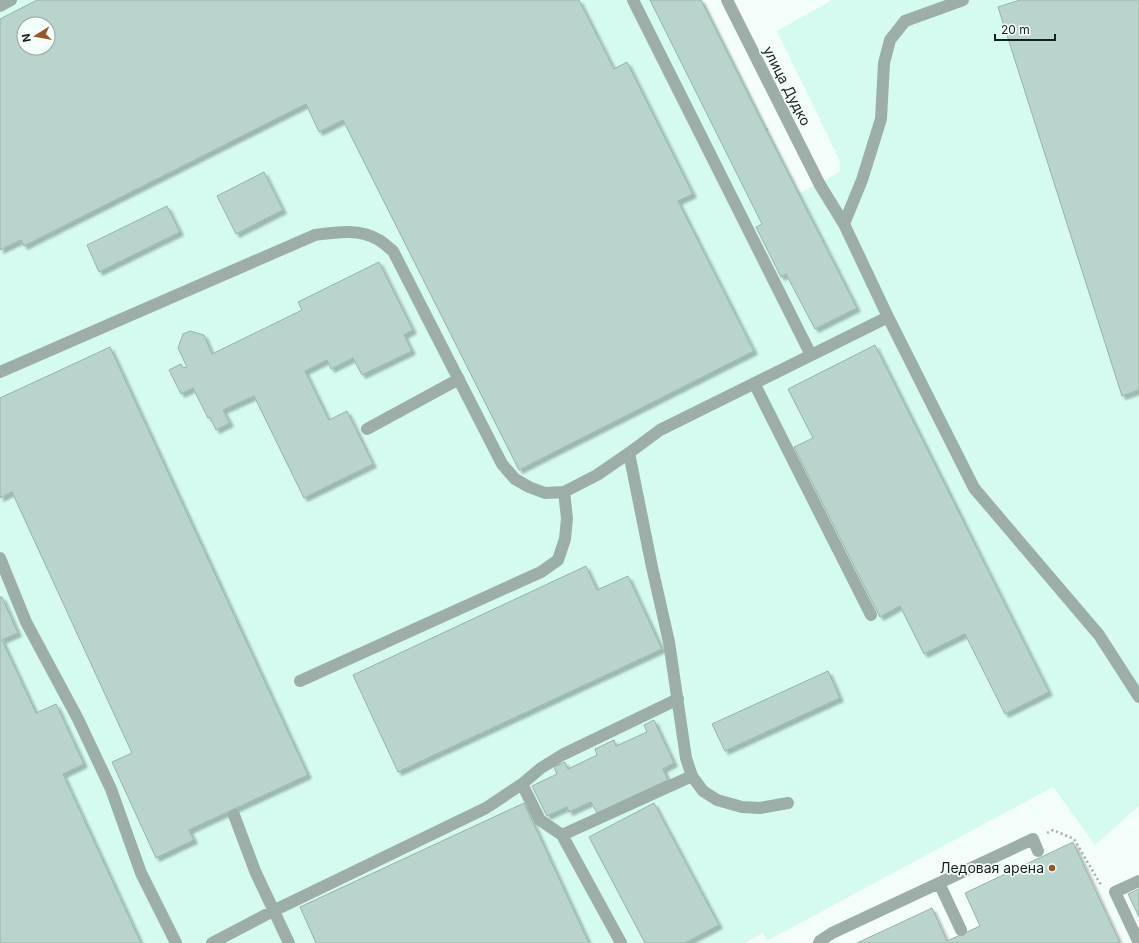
<svg xmlns="http://www.w3.org/2000/svg" width="1139" height="943" font-family="Inter,sans-serif">
  <style>
    .built { fill: #d5faf0; fill-rule: evenodd }
    .building { fill: #b9d4cc; stroke: #98b2ab; fill-rule: evenodd; filter: url(#shadow) }
    .lines { fill: none; stroke-linecap: round; stroke-linejoin: round }
    .path { stroke: #a3aeab; stroke-width: 2.5; stroke-dasharray: 2 3; stroke-linecap: butt }
    .minor { stroke: #9daea9; stroke-width: 12 }
    .poi-dot { fill: #985525; stroke: #f3fefb; stroke-width: 1.5 }
    .labels { text-anchor: middle; stroke-width: 3.5; stroke-linejoin: round; paint-order: stroke }
    .street-label { font-size: 14px; fill: #15201d; stroke: #f3fefb }
    .poi-label { font-size: 14px; fill: #15201d; stroke: #f3fefb; text-anchor: end }
  </style>
  <defs>
    <filter id="shadow"><feDropShadow dx="3.5" dy="3.5" stdDeviation="1" flood-color="#0004"/></filter>
  </defs>
  <rect width="100%" height="100%" fill="#f3fefb"/>
  <path class="built" d="M0,0H703L800,193L840,172V161L777,31L832,0H1139V806L1095,845L1053,787L767,941L763,933L745,943H0ZM24,24H48V48H24Z"/>
  <path class="building" d="M37,0H579L614,69L627,62L693,194L678,201L754,351L519,470L343,120L319,132L306,104L24,246L21,240L0,250V19ZM24,24H48V48H24Z
    M650,0H701L766,130L857,308L815,329L786,274L781,277L756,227L762,224Z
    M1020,0H1139V390L1122,396L998,7Z
    M264,172L283,210L236,234L217,196Z
    M167,206L180,232L99,272L87,245Z
    M379,262L413,330L404,335L412,351L362,375L353,358L331,369L327,360L305,371L329,420L347,411L373,464L304,498L254,396L223,410L230,423L216,430L210,417L208,418L193,388L181,394L169,370L181,364L183,368L187,367L178,348L183,334L190,331L204,335L212,354L302,310L298,302Z
    M875,345L1049,692L1005,714L965,634L924,654L900,606L880,617L794,447L813,438L788,389Z
    M110,347L308,775L189,830L194,840L156,858L112,762L132,753L12,492L0,498V398Z
    M586,566L597,590L628,576L662,649L398,772L353,675Z
    M0,597H2L18,633L2,640L36,713L56,704L84,764L63,774L141,943H0Z
    M828,671L840,698L725,751L712,724Z
    M654,720L674,763L663,769L668,780L597,813L591,802L569,812L567,807L547,816L532,786L557,774L554,767L565,762L568,769L597,755L595,749L614,740L616,746L647,732L644,725Z
    M524,803L589,943H316L300,907Z
    M654,803L719,925L685,943H645L589,837Z
    M1073,842L1120,943H857L932,908L947,941L980,926L965,893Z
    M1139,889V917L1128,894Z"/>
  <g class="lines">
    <path class="path" d="M766,130L770,128
      M1047,833L1053,830L1074,839L1101,885"/>
    <path class="minor" d="M633,0L811,355
      M727,0L820,185L844,224L888,317L974,488L1099,635L1139,697
      M0,6L11,0
      M844,224L862,180L881,119L884,63L890,40L905,21L963,0
      M0,372L315,235C336,232 360,228 379,240C384,243 389,248 393,251L502,464L515,479L529,487L545,493L564,492L597,475L629,453
      M754,383L871,615
      M367,429L459,379
      M0,558L26,622L78,719L111,789L141,873L176,943
      M300,681L541,572L558,560L565,539L567,518L564,492
      M522,784L540,820L562,835L621,943
      M788,803L760,808L742,807L717,800L703,791L692,776L686,758L669,642L652,567L629,453L660,430L888,317
      M234,815L255,871L289,943
      M562,835L692,776
      M1139,881L1115,892L1139,943
      M939,883L961,930
      M212,943L273,911L486,808L522,784L541,768L562,755L678,699
      M819,943L820,941L832,933L1033,839L1038,851"/>
  </g>
  <circle class="poi-dot" cx="1052" cy="868" r="4"/>
  <g class="labels">
    <g class="street-label">
      <text transform="translate(787 86) rotate(63)" y="5">улица Дудко</text>
    </g>
    <g class="poi-label">
      <text x="1044" y="873">Ледовая арена</text>
    </g>
  </g>
  <g transform="translate(36 36) rotate(259)"><circle r="19" fill="#f3fefb" stroke="#9aa5a2"/>
  <path d="M0-3L7 15L0 10L-7 15Z" fill="#985525"/>
  <text y="-6" font-size="11" font-weight="bold" text-anchor="middle" fill="#15201d">N</text>
  </g>
  <path d="M995 34v6h60v-6" fill="none" stroke="#15201d" stroke-width="2"/>
  <text x="1001" y="34" font-size="12" fill="#15201d" stroke="#f3fefb" stroke-width="3" paint-order="stroke">20 m</text>
</svg>
